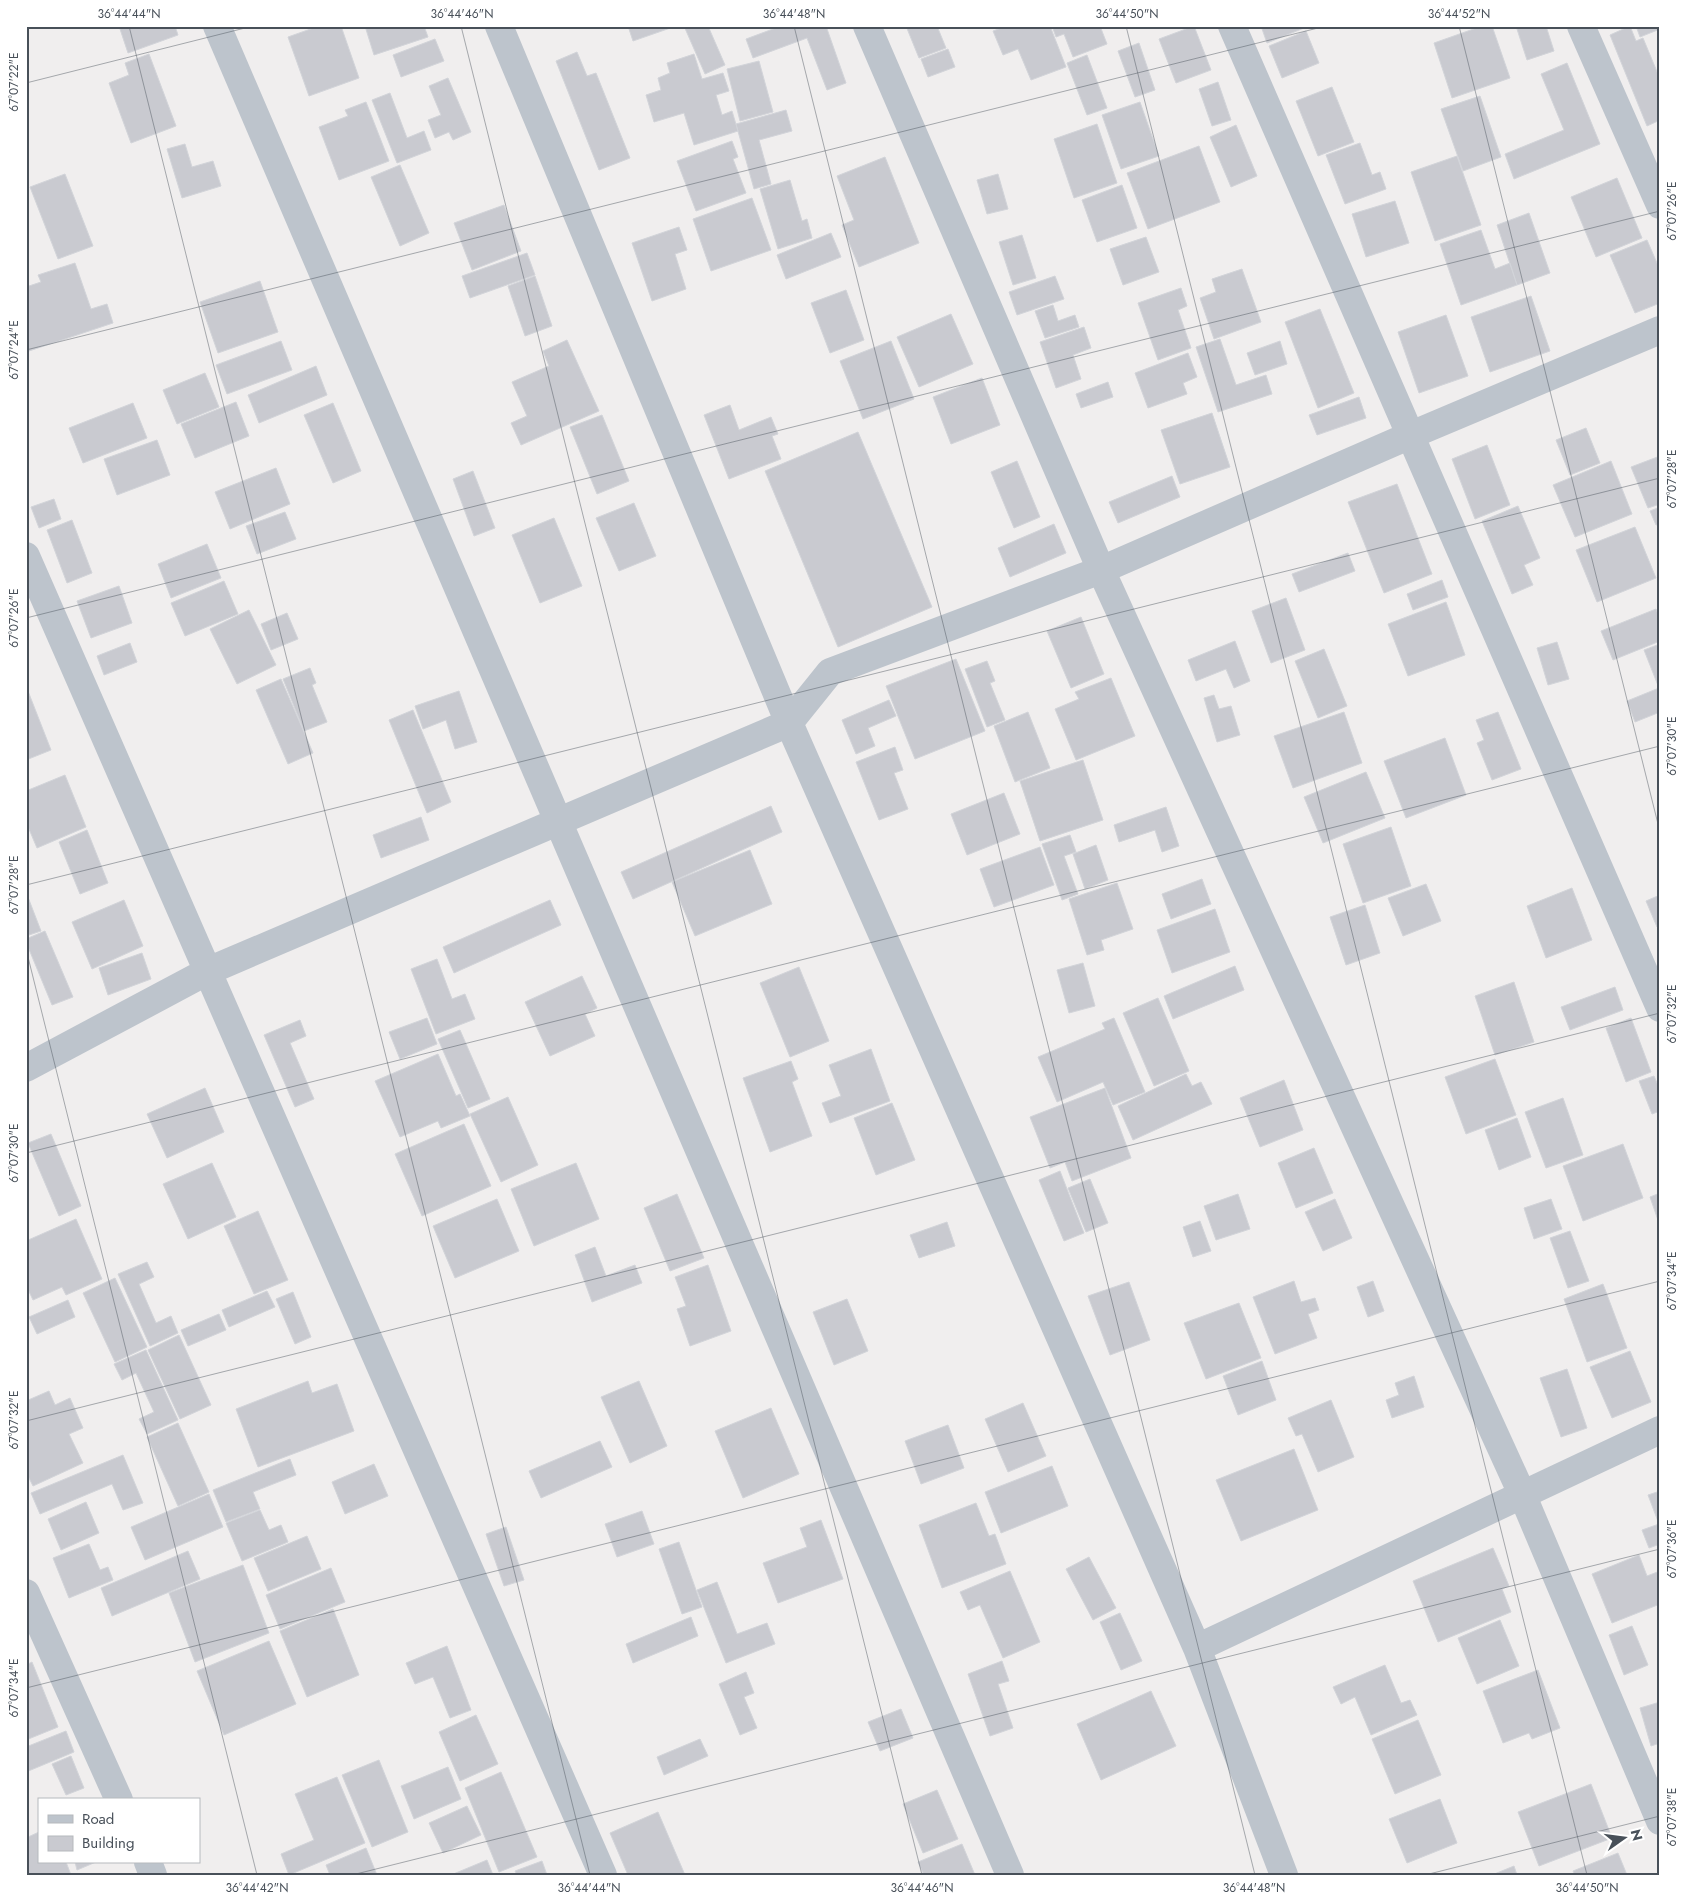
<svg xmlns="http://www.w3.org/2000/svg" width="1686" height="1901" font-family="Jost,sans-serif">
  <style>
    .building { fill: #c9cad0; stroke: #d2d4d9 }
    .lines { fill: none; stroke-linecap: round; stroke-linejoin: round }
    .street { stroke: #bdc4cc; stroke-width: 28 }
    .ticks { fill: none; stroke: #485059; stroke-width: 1; stroke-opacity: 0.45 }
    .neatline { fill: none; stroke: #485059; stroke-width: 2 }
    .ticks-label { font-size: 12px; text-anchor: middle; fill: #485059 }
  </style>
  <rect width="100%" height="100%" fill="#f0eeee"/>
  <path class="building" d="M119,26H175L178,35L128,53Z
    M319,26H341L359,78L309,96L288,37Z
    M365,26H424L428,37L374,55Z
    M628,26H676L633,41Z
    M684,26H708L725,65L705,74Z
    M781,26H826L846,83L827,90L807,38L753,58L746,39Z
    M906,26H937L946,48L919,58Z
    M1007,26H1050L1066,67L1031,80L1018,49L1003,55L993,31Z
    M1052,26H1100L1107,44L1073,57L1064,34L1056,37Z
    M1194,26L1211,70L1176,83L1159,39Z
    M1261,26H1304V28L1267,43Z
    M1482,26H1492L1510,78L1452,98L1434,43Z
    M1516,26H1546L1554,51L1527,60Z
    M1630,26L1636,41L1643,38L1660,79V120L1647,126L1610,35Z
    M1636,26H1660V29L1640,37Z
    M1306,31L1319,63L1282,78L1269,46Z
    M435,39L444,61L401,77L393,55Z
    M1139,43L1155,90L1135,97L1118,51Z
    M948,49L955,67L928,77L921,59Z
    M577,52L587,76L596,73L630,158L599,170L556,61Z
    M149,54L176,126L131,143L109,83L129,75L125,63Z
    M694,54L702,79L723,73L729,91L716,95L722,115L732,111L738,131L694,145L684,113L654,122L646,95L661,90L658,78L670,73L667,63Z
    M1087,55L1107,108L1087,115L1067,63Z
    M759,61L773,112L740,121L727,69Z
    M1567,63L1600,144L1514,179L1505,154L1564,130L1541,74Z
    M448,78L471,132L453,140L449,132L435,138L428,120L441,115L429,86Z
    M1218,82L1231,120L1212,126L1199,89Z
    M1332,87L1354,142L1318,156L1296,101Z
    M390,93L407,138L424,131L431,150L397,163L372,100Z
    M1480,96L1501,157L1463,171L1441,109Z
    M366,102L389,161L339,180L319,127L348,116L345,110Z
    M1140,102L1159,156L1121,169L1102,115Z
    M786,110L792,131L759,140L771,184L754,189L736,124Z
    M1097,124L1117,183L1074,198L1054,139Z
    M1236,125L1257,176L1231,187L1210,137Z
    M732,141L738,157L733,159L746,193L696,211L677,161Z
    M1360,143L1372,175L1380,172L1386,189L1345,204L1326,155Z
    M185,144L192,167L213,161L221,186L182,198L167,149Z
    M1199,146L1220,202L1148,229L1127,173Z
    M1457,156L1481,225L1435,241L1411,172Z
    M885,157L919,243L859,267L842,225L854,220L837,176Z
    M400,165L429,233L400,246L371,177Z
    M65,174L93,246L58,259L30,187Z
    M998,174L1008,209L987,214L977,180Z
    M1617,178L1642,238L1596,257L1571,197Z
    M790,180L802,221L807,219L812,238L778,249L760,189Z
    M1122,185L1137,228L1097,242L1082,200Z
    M752,198L771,250L711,271L693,219Z
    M1395,201L1409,243L1366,257L1352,214Z
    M504,205L521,251L472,270L454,223Z
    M1529,213L1550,273L1517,285L1497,225Z
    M679,227L687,250L675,254L686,289L652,301L632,243Z
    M1481,230L1495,269L1510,263L1517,285L1461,305L1440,244Z
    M831,233L841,257L786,279L777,255Z
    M1022,235L1036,278L1013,285L999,242Z
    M1146,237L1159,272L1123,285L1110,249Z
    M1647,240L1660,270V303L1635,313L1610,255Z
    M527,253L535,275L470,298L462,276Z
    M75,263L91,309L107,304L113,323L26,352V287L41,282L38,275Z
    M1242,269L1261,322L1214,339L1200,298L1216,292L1212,279Z
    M535,276L552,326L525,336L508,286Z
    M1055,276L1064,299L1017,315L1009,292Z
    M260,281L278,332L218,353L200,302Z
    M1181,288L1187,306L1178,310L1191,348L1158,360L1138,303Z
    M846,290L864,340L830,353L811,303Z
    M1531,296L1550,351L1490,372L1471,317Z
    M1053,305L1058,321L1075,315L1079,327L1045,338L1035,311Z
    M1320,309L1354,393L1318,408L1285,322Z
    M951,314L973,364L919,387L897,337Z
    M1446,315L1468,376L1419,393L1398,332Z
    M1084,327L1091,348L1073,355L1081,379L1056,388L1040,342Z
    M1220,339L1236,385L1266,375L1272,394L1218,412L1196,347Z
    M567,340L599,411L521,445L511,423L527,416L512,382L549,366L543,351Z
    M281,341L292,370L227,394L216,365Z
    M891,341L914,399L863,419L840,361Z
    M1280,341L1287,364L1255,375L1247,353Z
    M1188,353L1197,377L1183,383L1187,394L1148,408L1135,373Z
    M316,366L327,395L259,423L248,395Z
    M205,373L219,407L177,424L163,390Z
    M982,378L1000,425L951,444L933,397Z
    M1108,382L1113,397L1081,408L1076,394Z
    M1359,397L1366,418L1317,435L1309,415Z
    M236,402L249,436L195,458L181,424Z
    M133,403L147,438L83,463L69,428Z
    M333,403L361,471L333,483L304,415Z
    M730,405L739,430L771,417L778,434L772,436L781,459L729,479L704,415Z
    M1212,413L1230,467L1180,484L1161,430Z
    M602,415L629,481L597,494L570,427Z
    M1586,428L1600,463L1570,475L1556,440Z
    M858,432L932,607L838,647L765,471Z
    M157,440L170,475L117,495L104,459Z
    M1487,445L1510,505L1475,519L1452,459Z
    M1660,456V504L1648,508L1631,467Z
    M1017,461L1040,517L1014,528L991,472Z
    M1611,461L1632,514L1575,537L1553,485Z
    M276,468L290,504L230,529L215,492Z
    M473,471L495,528L474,536L453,479Z
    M1172,476L1180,497L1118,523L1109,502Z
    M1397,484L1432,574L1384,593L1348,502Z
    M54,499L61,519L39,528L31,507Z
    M634,503L656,556L619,571L596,518Z
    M1518,506L1540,558L1524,565L1533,585L1512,594L1482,521Z
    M1660,507V524L1656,525L1650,511Z
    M285,512L296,539L257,554L246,526Z
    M554,518L582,586L540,603L512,535Z
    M72,520L92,573L67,583L47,530Z
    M1054,524L1066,553L1010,577L998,548Z
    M1635,527L1656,578L1597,602L1576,550Z
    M207,544L221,578L171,598L158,564Z
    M1348,553L1355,571L1299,592L1292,574Z
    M1442,580L1448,597L1413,610L1407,594Z
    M224,581L238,614L185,636L171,603Z
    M119,586L132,623L91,638L77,601Z
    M1286,598L1305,650L1271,663L1252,611Z
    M1446,602L1465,655L1408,676L1388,624Z
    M1656,609L1660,619V641L1613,660L1601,631Z
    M249,610L276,665L237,684L210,629Z
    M287,613L298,639L271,650L261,624Z
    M1081,617L1104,674L1071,688L1047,631Z
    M1235,641L1250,681L1234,688L1226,669L1196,681L1188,660Z
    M1557,642L1569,679L1548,685L1537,648Z
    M130,643L137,662L104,675L97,656Z
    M1660,644V712L1635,722L1627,701L1659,688L1644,650Z
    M1324,649L1347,706L1318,718L1295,661Z
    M956,659L985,731L915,759L886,686Z
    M987,661L995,681L990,683L1005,720L987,727L965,669Z
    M310,668L316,683L312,685L327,722L304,731L283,679Z
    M1111,678L1135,736L1076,760L1055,709L1079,699L1075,692Z
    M281,679L313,753L288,764L256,690Z
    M26,686L51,750L26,760Z
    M459,691L477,742L455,749L446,720L423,729L415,706Z
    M1214,695L1219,709L1231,706L1240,735L1217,742L1204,698Z
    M889,700L896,716L868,728L875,746L856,754L842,720Z
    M413,710L451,802L427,813L389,720Z
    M1028,712L1050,768L1015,782L994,726Z
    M1344,712L1362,763L1293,788L1274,736Z
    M1498,712L1521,769L1492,780L1477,743L1484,740L1476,720Z
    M1445,738L1466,795L1406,818L1384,761Z
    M895,747L903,770L894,773L908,809L879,820L856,762Z
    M1083,760L1103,820L1040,841L1020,781Z
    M1366,772L1385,818L1323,843L1304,797Z
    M65,775L86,827L37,848L26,822V791Z
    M1004,793L1020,834L967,855L951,814Z
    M771,806L782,832L633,899L621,872Z
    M1166,807L1179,846L1162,852L1155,830L1119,842L1114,825Z
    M421,817L429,840L381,858L373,835Z
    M1391,827L1411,886L1363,903L1343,844Z
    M87,830L108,883L80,894L59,842Z
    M1070,835L1076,852L1064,856L1078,894L1062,900L1042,844Z
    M1096,845L1108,880L1085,889L1073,854Z
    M1040,847L1054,885L994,907L980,869Z
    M750,850L772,904L695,936L672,882Z
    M1202,879L1211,904L1171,919L1162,894Z
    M1117,883L1133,929L1101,940L1104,950L1087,955L1069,899Z
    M1426,884L1441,921L1403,936L1388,898Z
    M1572,888L1592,940L1546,958L1527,906Z
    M26,892L41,931L26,936Z
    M1660,895V925L1657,927L1646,901Z
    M124,900L143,946L92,969L72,922Z
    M550,900L561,925L454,973L443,947Z
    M1365,905L1380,953L1346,965L1330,917Z
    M1215,909L1230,952L1172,973L1157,930Z
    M45,931L73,997L52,1005L26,942V939Z
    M142,953L151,979L108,995L99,968Z
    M437,959L452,999L465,994L475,1019L436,1034L411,969Z
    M1083,963L1095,1006L1069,1013L1057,970Z
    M1235,966L1244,990L1173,1019L1164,996Z
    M799,967L829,1041L790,1057L760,983Z
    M582,976L597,1008L585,1014L595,1036L550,1056L525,1002Z
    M1514,982L1534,1042L1495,1055L1475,996Z
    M1615,987L1623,1010L1570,1030L1561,1007Z
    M1158,998L1189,1071L1154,1086L1123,1013Z
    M427,1018L437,1044L400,1059L389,1032Z
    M1114,1018L1145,1092L1113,1105L1103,1082L1057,1102L1038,1057L1105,1029L1102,1023Z
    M1631,1018L1651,1072L1626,1082L1606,1028Z
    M300,1020L306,1036L290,1043L314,1099L295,1107L264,1035Z
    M460,1030L490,1099L468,1108L438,1039Z
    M871,1049L890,1101L830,1123L822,1103L841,1096L829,1065Z
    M438,1054L456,1096L460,1094L470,1116L441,1128L438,1121L400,1137L375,1081Z
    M1495,1059L1516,1115L1466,1134L1445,1077Z
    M791,1061L798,1079L792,1082L812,1136L770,1152L743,1078Z
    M1186,1074L1192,1086L1201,1082L1212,1104L1133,1140L1118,1106Z
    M1654,1076L1660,1090V1111L1652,1114L1639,1081Z
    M1284,1080L1303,1130L1260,1147L1240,1098Z
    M205,1088L224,1132L167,1158L147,1114Z
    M1105,1088L1131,1158L1072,1181L1065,1162L1050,1168L1030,1117Z
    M508,1097L538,1165L501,1182L470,1114Z
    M1563,1098L1583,1155L1546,1168L1525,1112Z
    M892,1103L915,1160L876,1175L854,1118Z
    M1517,1118L1531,1157L1499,1170L1485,1130Z
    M464,1124L491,1186L422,1216L395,1154Z
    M51,1134L81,1206L59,1216L28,1143Z
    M1623,1144L1643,1198L1583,1221L1563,1166Z
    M1314,1148L1333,1193L1296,1208L1278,1163Z
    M212,1163L236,1217L188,1239L163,1184Z
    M576,1163L599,1219L534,1246L511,1189Z
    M1060,1171L1084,1233L1064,1241L1039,1180Z
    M1090,1179L1108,1223L1086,1232L1068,1188Z
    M1660,1193V1226L1650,1197Z
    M677,1194L704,1258L670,1271L644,1208Z
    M1238,1194L1250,1229L1216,1240L1204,1206Z
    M497,1199L519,1251L455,1278L433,1226Z
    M1335,1199L1352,1238L1323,1251L1305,1212Z
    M1551,1199L1562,1229L1534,1239L1524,1208Z
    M258,1211L288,1280L254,1294L224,1226Z
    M76,1219L102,1279L66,1295L62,1287L33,1300L26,1285V1241Z
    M1200,1221L1211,1251L1193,1257L1183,1227Z
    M947,1222L955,1246L919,1258L910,1235Z
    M1570,1231L1589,1281L1568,1288L1550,1238Z
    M595,1247L606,1276L635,1265L642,1283L592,1302L575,1255Z
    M147,1262L154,1277L139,1284L156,1323L171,1316L178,1333L150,1346L118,1274Z
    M708,1265L731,1331L690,1346L677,1309L686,1306L675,1277Z
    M115,1278L147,1347L115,1362L83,1293Z
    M1294,1281L1301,1302L1315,1298L1319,1310L1308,1314L1317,1338L1275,1354L1253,1297Z
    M1373,1281L1384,1311L1368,1317L1357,1287Z
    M1129,1282L1150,1340L1110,1355L1088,1296Z
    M1603,1284L1627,1348L1587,1362L1564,1299Z
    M267,1291L275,1307L229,1327L222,1310Z
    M293,1292L311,1337L295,1344L276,1299Z
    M847,1299L868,1351L834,1365L813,1312Z
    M68,1300L75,1317L37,1334L29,1317Z
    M1239,1303L1261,1358L1206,1379L1184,1323Z
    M219,1314L226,1330L188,1346L181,1330Z
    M179,1335L211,1405L180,1419L148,1350Z
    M146,1350L178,1420L147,1434L139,1419L154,1412L136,1373L122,1380L114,1364Z
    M1630,1351L1651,1402L1612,1418L1590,1367Z
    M1262,1361L1276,1400L1238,1415L1223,1376Z
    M1567,1369L1587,1428L1561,1437L1540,1378Z
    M1414,1376L1424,1407L1392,1418L1386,1400L1399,1395L1395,1383Z
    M308,1381L312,1393L337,1384L354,1431L258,1467L236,1409Z
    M639,1381L667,1446L630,1463L601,1397Z
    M49,1391L55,1405L70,1398L83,1428L69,1434L83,1463L33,1486L26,1472V1401Z
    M1331,1400L1354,1457L1318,1472L1302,1434L1296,1436L1288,1418Z
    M1023,1403L1046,1456L1008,1472L985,1419Z
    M771,1408L799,1474L743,1498L715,1431Z
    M178,1423L209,1492L178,1506L147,1437Z
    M948,1425L964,1468L921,1484L905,1441Z
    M600,1441L612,1467L541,1498L529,1471Z
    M1294,1449L1318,1510L1241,1541L1216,1480Z
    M123,1455L143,1503L123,1510L112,1484L40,1514L31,1493Z
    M290,1459L296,1475L253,1492L260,1509L226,1522L213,1490Z
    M374,1464L388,1496L345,1514L332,1482Z
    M1052,1466L1068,1506L1001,1533L985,1492Z
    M1660,1491V1544L1649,1548L1642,1530L1659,1524L1648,1495Z
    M209,1494L223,1527L145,1560L131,1527Z
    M86,1502L99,1533L61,1550L48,1519Z
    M976,1503L989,1536L995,1534L1006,1564L942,1588L919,1525Z
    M260,1510L269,1530L281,1525L288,1542L242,1561L226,1523Z
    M642,1511L654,1544L617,1557L605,1524Z
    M821,1520L843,1579L778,1603L763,1563L807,1547L800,1528Z
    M506,1527L524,1580L504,1586L486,1534Z
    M307,1536L321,1569L268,1591L254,1558Z
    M679,1542L702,1607L682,1614L659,1549Z
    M89,1544L100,1570L108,1567L113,1580L69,1598L53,1558Z
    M1493,1548L1509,1586L1502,1589L1511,1612L1438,1642L1413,1581Z
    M188,1551L200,1579L112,1616L101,1588Z
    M1639,1555L1647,1576L1660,1571V1604L1612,1623L1592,1574Z
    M1089,1557L1116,1608L1093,1620L1066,1569Z
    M243,1565L269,1633L195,1662L169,1593Z
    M331,1568L345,1602L280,1629L266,1595Z
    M1010,1571L1040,1642L1003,1658L980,1605L968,1610L960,1592Z
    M717,1582L737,1634L767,1623L775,1644L726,1663L697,1590Z
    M333,1609L359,1675L307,1697L280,1631Z
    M1120,1613L1142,1661L1121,1670L1100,1622Z
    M691,1617L698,1636L633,1663L626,1644Z
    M1500,1620L1519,1666L1477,1684L1458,1638Z
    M1632,1626L1648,1665L1624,1675L1609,1635Z
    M269,1641L296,1704L224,1735L197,1671Z
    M447,1646L471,1710L450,1718L433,1677L415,1684L406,1663Z
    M1002,1661L1009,1681L998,1684L1013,1728L990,1736L968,1674Z
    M32,1662L58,1727L26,1740V1665Z
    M1385,1665L1401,1703L1410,1700L1417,1715L1371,1735L1355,1697L1341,1704L1333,1687Z
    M1538,1670L1560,1728L1532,1739L1529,1733L1503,1743L1483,1691Z
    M746,1672L754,1693L744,1697L757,1728L740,1735L719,1684Z
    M1151,1691L1176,1746L1101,1780L1077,1724Z
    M1660,1702V1743L1651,1746L1640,1708Z
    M901,1709L913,1738L880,1751L868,1722Z
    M476,1715L498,1764L460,1781L439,1732Z
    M1418,1720L1441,1775L1395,1794L1372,1739Z
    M66,1731L74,1752L26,1772V1747Z
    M700,1739L708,1756L664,1775L657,1757Z
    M71,1756L84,1788L66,1795L52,1764Z
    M379,1760L408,1832L372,1847L342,1775Z
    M448,1767L461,1799L414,1819L401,1786Z
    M501,1772L537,1857L499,1872L465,1788Z
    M337,1777L365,1843L289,1875L281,1854L314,1840L295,1794Z
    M1591,1784L1612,1838L1539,1866L1518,1812Z
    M937,1790L958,1839L923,1853L903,1804Z
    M1440,1799L1457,1843L1407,1863L1389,1819Z
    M467,1806L481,1835L443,1853L429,1823Z
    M658,1812L685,1875H628L610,1833Z
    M39,1832V1862H66L71,1875H26V1838Z
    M962,1844L975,1875H924L918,1862Z
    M366,1848L377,1875H330L326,1865Z
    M1618,1853L1627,1875H1575L1573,1871Z
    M487,1860L493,1875H451Z
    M542,1861L547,1875H517L515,1871Z
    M75,1862H96L77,1870Z
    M1514,1866L1517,1875H1492Z"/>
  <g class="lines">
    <path class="street" d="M217,26L1010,1875
      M499,26L789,723L1197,1648L1284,1875
      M867,26L1101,570L1522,1494L1660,1821
      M1232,26L1660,1008
      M1581,26L1660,205
      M26,556L603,1875
      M26,1068L208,971L789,723L830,672L1101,570L1411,435L1660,330
      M26,1593L119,1800
      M1197,1648L1660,1430
      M148,1862L153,1875"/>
  </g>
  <path class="ticks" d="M129,26L590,1875M461,26L922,1875M794,26L1255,1875M1126,26L1587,1875M1459,26L1660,832M26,83L253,26M26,350L1326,26M26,618L1660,211M26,885L1660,478M26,949L257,1875M26,1153L1660,746M26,1421L1660,1013M26,1688L1660,1281M352,1875L1660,1549M1425,1875L1660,1816"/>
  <rect width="1686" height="1901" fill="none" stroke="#ffffff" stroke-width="55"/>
  <rect x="38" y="1798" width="162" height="65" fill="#ffffff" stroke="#b6b9bd"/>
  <rect x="48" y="1815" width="25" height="8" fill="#bdc4cc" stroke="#b6b9bd"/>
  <text x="82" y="1824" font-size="15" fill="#485059">Road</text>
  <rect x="48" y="1836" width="25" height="15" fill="#c9cad0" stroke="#b6b9bd"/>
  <text x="82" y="1848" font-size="15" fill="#485059">Building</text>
  <g transform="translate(1624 1838) rotate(76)" stroke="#ffffff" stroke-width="4" paint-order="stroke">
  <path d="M0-4L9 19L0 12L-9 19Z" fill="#485059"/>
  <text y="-8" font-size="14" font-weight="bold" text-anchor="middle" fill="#485059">N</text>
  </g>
  <rect x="28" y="28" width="1630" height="1846" class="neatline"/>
  <g class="ticks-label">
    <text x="129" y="18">36°44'44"N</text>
    <text x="462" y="18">36°44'46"N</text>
    <text x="794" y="18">36°44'48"N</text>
    <text x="1127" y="18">36°44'50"N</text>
    <text x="1459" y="18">36°44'52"N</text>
    <text transform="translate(14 82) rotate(-90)" y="4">67°07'22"E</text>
    <text transform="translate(1672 211) rotate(-90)" y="4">67°07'26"E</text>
    <text transform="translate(14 350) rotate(-90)" y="4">67°07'24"E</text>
    <text transform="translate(1672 479) rotate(-90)" y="4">67°07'28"E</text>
    <text transform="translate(14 618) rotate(-90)" y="4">67°07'26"E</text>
    <text transform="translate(1672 746) rotate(-90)" y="4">67°07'30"E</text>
    <text transform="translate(14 885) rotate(-90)" y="4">67°07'28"E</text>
    <text transform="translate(1672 1014) rotate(-90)" y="4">67°07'32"E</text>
    <text transform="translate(14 1153) rotate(-90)" y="4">67°07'30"E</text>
    <text transform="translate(1672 1281) rotate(-90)" y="4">67°07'34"E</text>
    <text transform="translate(14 1420) rotate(-90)" y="4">67°07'32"E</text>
    <text transform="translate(1672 1549) rotate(-90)" y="4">67°07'36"E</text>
    <text transform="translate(14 1688) rotate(-90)" y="4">67°07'34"E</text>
    <text transform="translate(1672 1817) rotate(-90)" y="4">67°07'38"E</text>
    <text x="257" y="1892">36°44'42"N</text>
    <text x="589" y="1892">36°44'44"N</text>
    <text x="922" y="1892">36°44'46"N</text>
    <text x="1254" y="1892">36°44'48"N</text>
    <text x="1587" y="1892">36°44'50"N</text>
  </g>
</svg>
